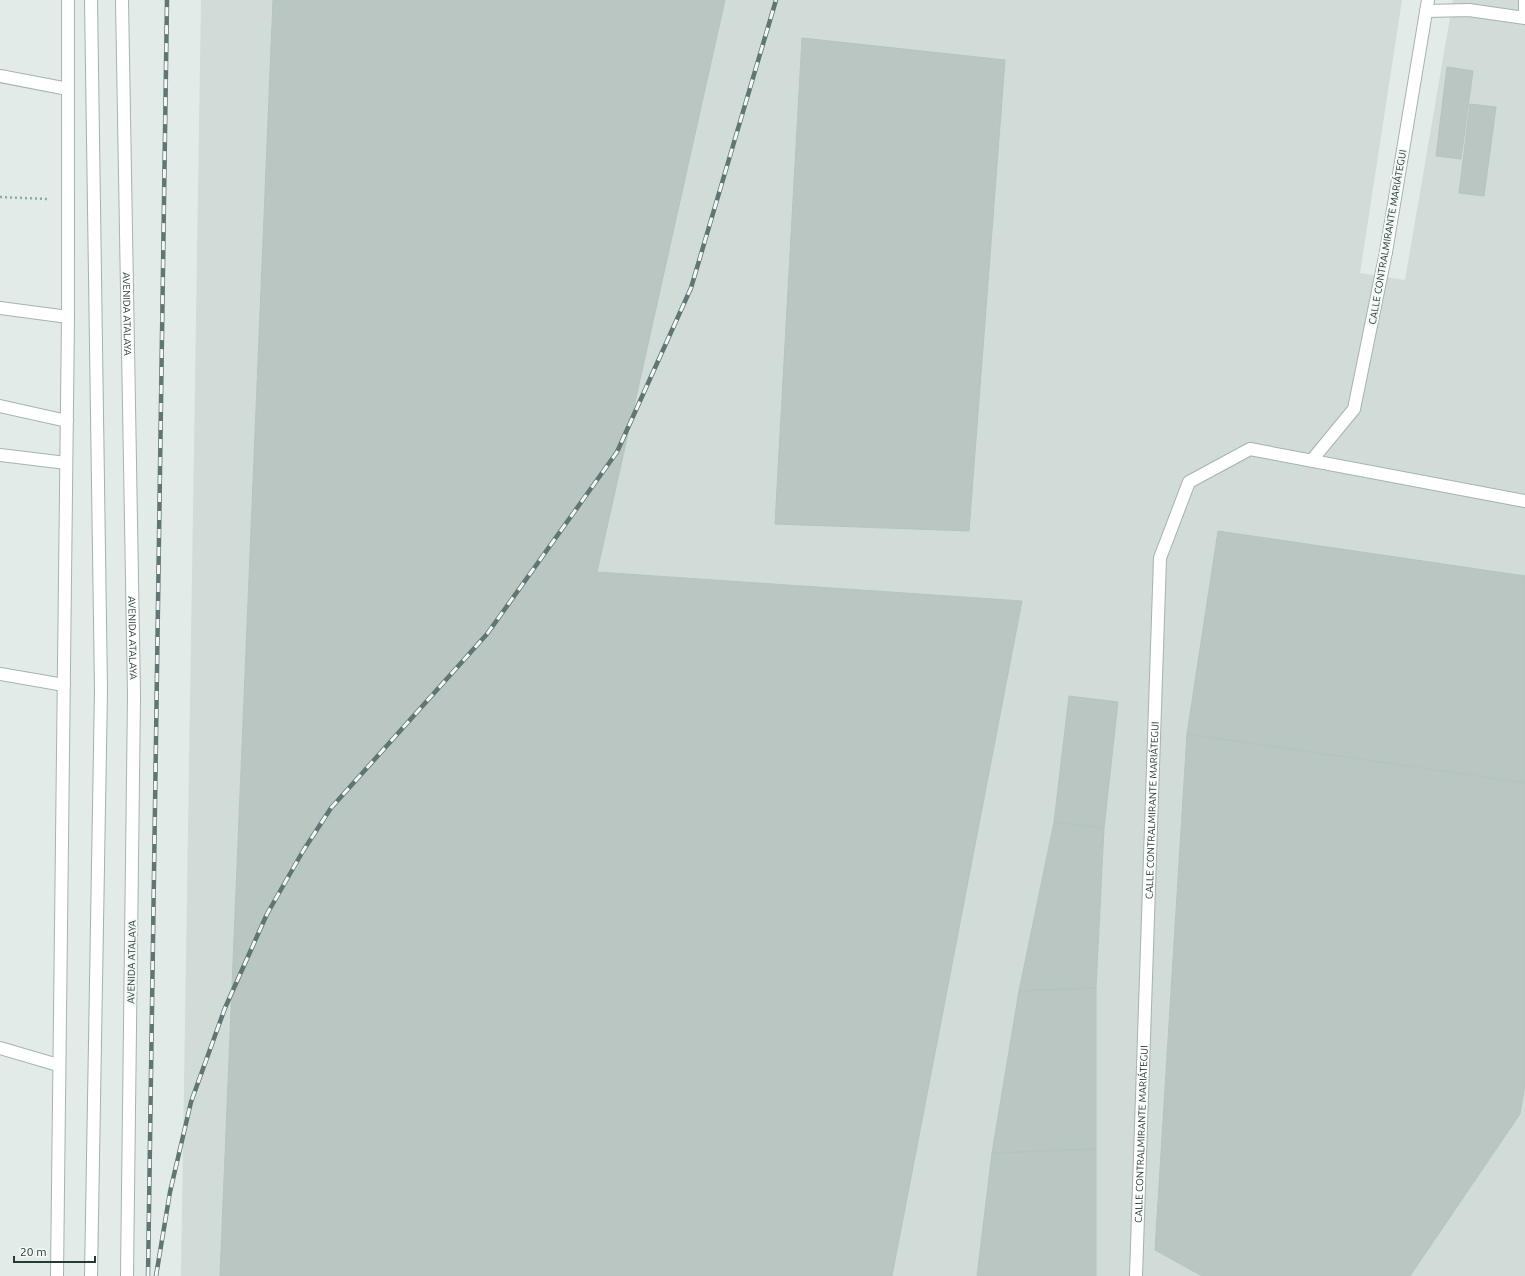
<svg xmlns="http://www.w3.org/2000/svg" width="1525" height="1276" font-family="Ubuntu,sans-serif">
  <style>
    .built { fill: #d1dbd7 }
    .building { fill: #b9c6c1; stroke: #b6c4bf }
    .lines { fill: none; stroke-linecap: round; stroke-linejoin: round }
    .service-casing { stroke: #a6b3af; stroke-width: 14 }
    .minor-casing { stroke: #a6b3af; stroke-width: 14 }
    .secondary-casing { stroke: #9fb3ad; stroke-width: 14 }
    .path { stroke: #86aca3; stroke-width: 2.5; stroke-dasharray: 2 3; stroke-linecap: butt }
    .service { stroke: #fff; stroke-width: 12 }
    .minor { stroke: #fff; stroke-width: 12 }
    .secondary { stroke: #fff; stroke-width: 12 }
    .rail-casing { stroke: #5f7672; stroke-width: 4.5 }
    .rail { stroke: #f3f8f6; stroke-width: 3; stroke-dasharray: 9; stroke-linecap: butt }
    .labels { text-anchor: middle; stroke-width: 4; stroke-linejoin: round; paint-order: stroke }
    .street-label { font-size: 10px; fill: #243b36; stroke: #f3f8f6 }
  </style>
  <rect width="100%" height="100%" fill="#e3ebe8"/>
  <path class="built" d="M201,0H1402L1360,273L1405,280L1453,0H1525V1276H181Z"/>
  <path class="building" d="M273,0H725L597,572L1022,601L892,1276H220Z
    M802,38L1005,60L969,531L775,524Z
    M1447,67L1473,71L1461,159L1436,156Z
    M1470,104L1496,107L1484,196L1459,193Z
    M1218,531L1525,576V783L1187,734Z
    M1069,696L1118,702L1104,828L1054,822Z
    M1187,734L1525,783V1085L1520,1114L1410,1276H1202L1155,1250Z
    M1054,822L1104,828L1096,988L1019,991Z
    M1096,988V1149L992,1153L1019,991Z
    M1096,1149V1276H977L992,1153Z"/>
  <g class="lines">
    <defs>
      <g id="service">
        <path d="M1525,0V18"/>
        <path d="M1426,11L1469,10L1525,18"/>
        <path d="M0,308L68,317"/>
        <path d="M0,406L67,421"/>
        <path d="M0,455L66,463"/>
        <path d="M1312,460L1354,409L1386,252"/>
        <path id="s1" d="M1136,1276L1160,558L1189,482L1250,449L1525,501"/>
      </g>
      <g id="minor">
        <path id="s2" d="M122,0L134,695L127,1276"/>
        <path d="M0,76L68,89"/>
        <path d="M1386,252L1428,0"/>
        <path d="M0,674L64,685"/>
        <path d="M0,1048L58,1065"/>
        <path d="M57,1276L68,317V0"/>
      </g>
      <path id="secondary" d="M91,0L101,690L91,1276"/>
    </defs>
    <use href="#service" class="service-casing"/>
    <use href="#minor" class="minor-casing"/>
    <use href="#secondary" class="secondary-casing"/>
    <path class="path" d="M0,197L47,199"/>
    <use href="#service" class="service"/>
    <use href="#minor" class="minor"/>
    <use href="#secondary" class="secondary"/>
    <defs>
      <path id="rail" d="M148,1276L167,0
        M156,1276L170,1192L191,1102L225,1008L267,914L303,851L331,808L487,634L617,452L691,288L776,0"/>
    </defs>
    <use href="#rail" class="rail-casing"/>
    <use href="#rail" class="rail"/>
  </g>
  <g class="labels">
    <g class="street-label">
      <text transform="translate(1387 237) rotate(-80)" y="4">CALLE CONTRALMIRANTE MARIÁTEGUI</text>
      <text dy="4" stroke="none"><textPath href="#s2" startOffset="314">AVENIDA ATALAYA</textPath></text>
      <text dy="4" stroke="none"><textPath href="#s2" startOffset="638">AVENIDA ATALAYA</textPath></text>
      <text dy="4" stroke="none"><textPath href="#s1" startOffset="466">CALLE CONTRALMIRANTE MARIÁTEGUI</textPath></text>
      <text transform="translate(131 962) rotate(-89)" y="4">AVENIDA ATALAYA</text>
      <text dy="4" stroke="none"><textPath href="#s1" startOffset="142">CALLE CONTRALMIRANTE MARIÁTEGUI</textPath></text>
    </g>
  </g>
  <path d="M14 1256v6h81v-6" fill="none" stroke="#243b36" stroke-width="2"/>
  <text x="20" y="1256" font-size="12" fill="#243b36" stroke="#f3f8f6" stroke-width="3" paint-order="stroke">20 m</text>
</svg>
